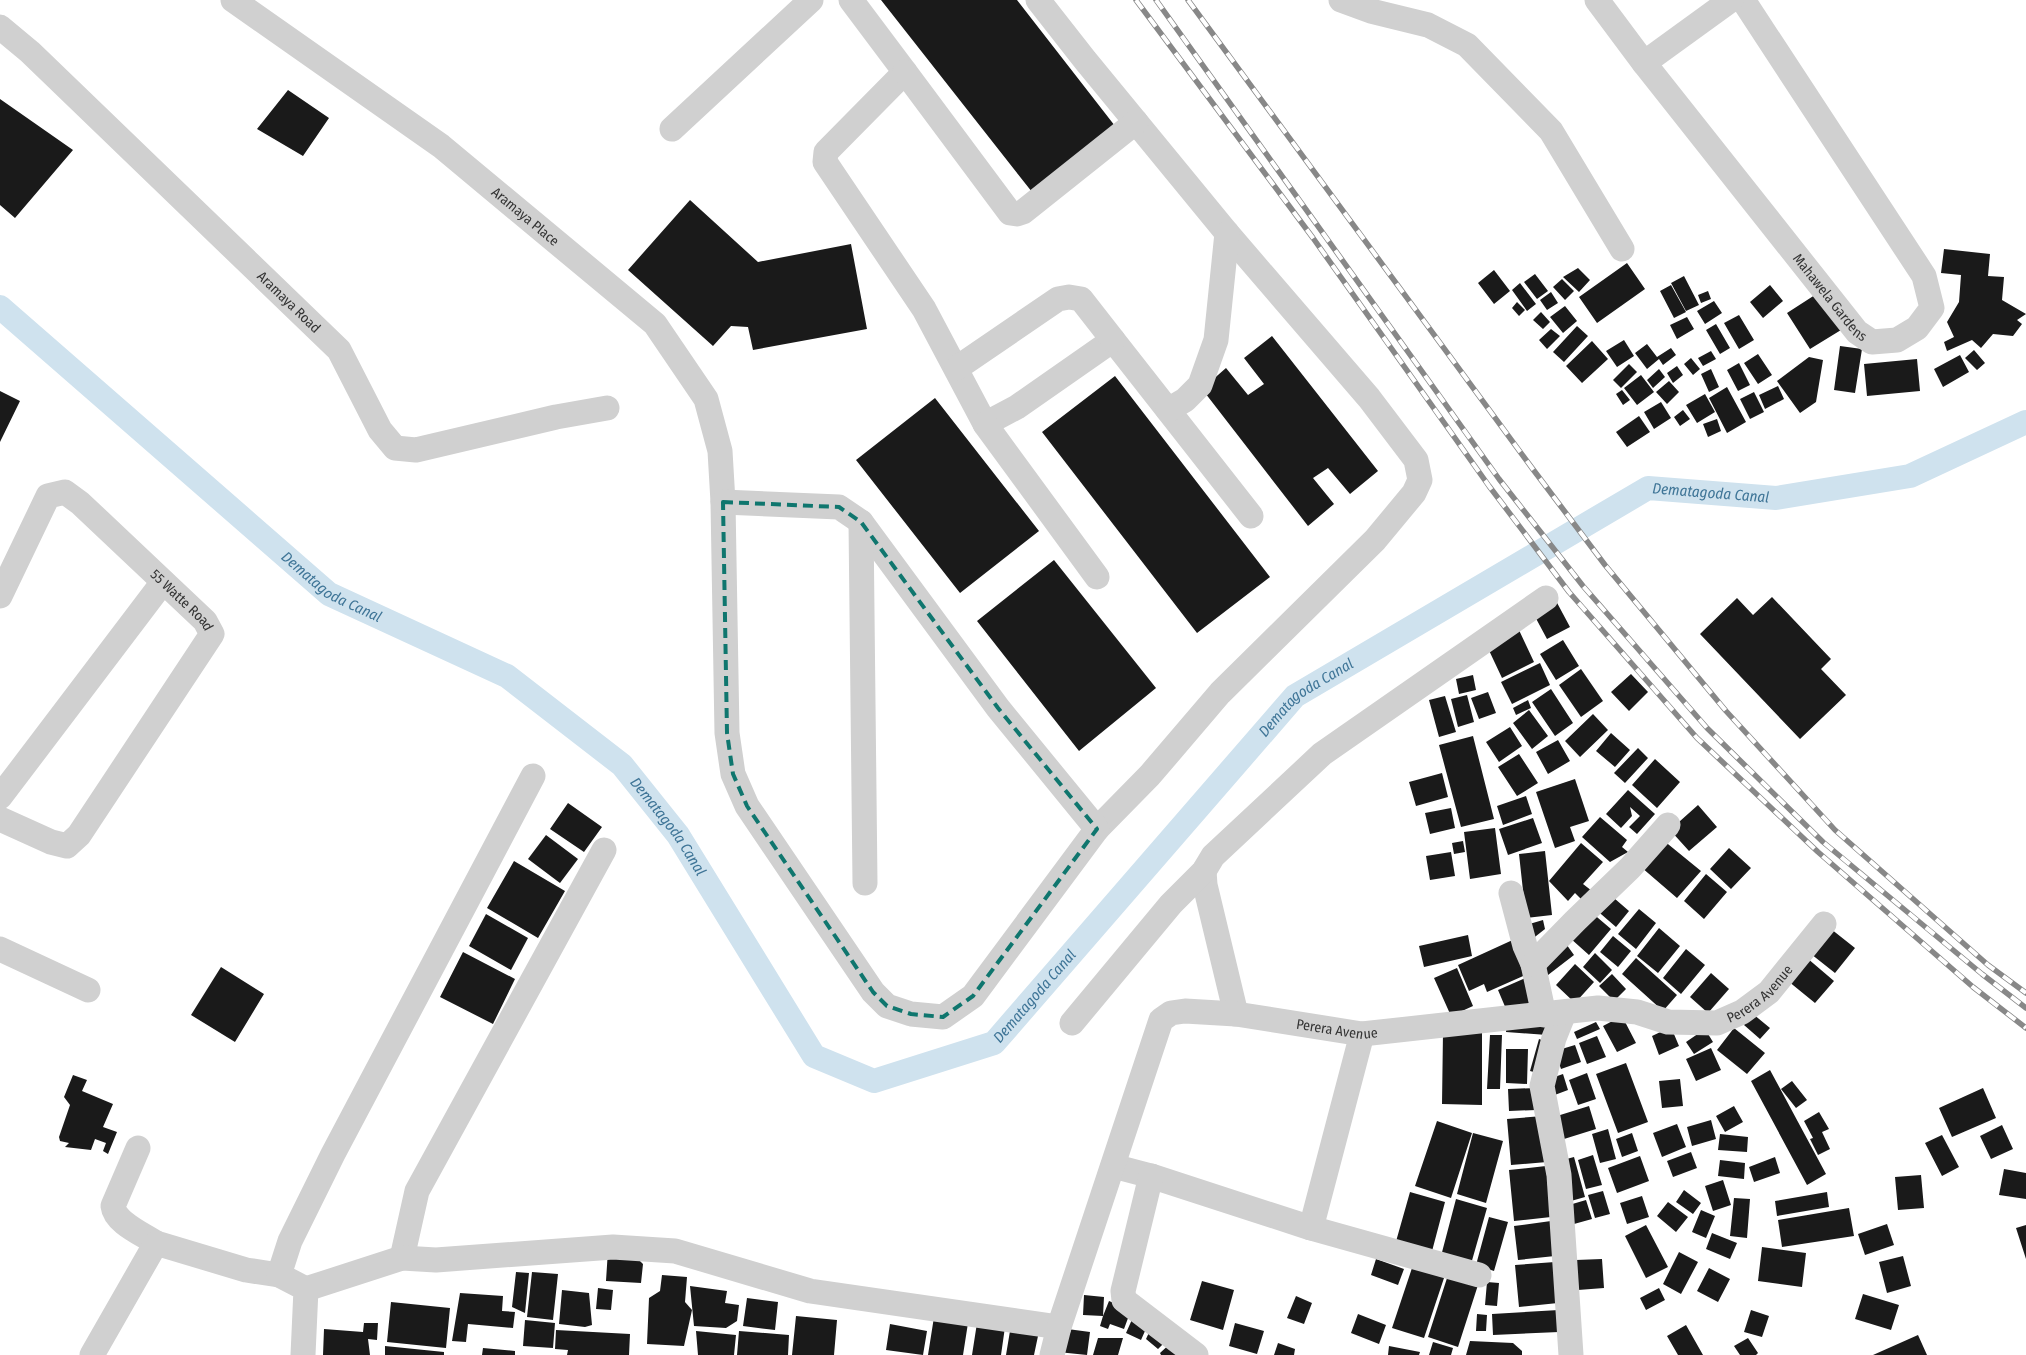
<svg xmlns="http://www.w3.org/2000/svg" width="2026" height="1355" font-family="'Fira Sans Condensed',sans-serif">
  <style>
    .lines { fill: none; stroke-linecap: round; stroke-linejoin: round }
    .canal { stroke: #cfe2ee; stroke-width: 24 }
    .building { fill: #1a1a1a }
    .minor { stroke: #d0d0d0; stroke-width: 25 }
    .rail-casing { stroke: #888; stroke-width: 5.5 }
    .rail { stroke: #fff; stroke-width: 4; stroke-dasharray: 11; stroke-linecap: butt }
    .marked { fill: none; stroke: #0f766e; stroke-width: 4; stroke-dasharray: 10 6; stroke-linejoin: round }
    .labels { text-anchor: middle; stroke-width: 5; stroke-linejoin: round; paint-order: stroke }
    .street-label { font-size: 14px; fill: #333; stroke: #fff }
    .water-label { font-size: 15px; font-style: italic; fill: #3f7597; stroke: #fff }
  </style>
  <rect width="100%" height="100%" fill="#fff"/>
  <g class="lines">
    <path class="canal" id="s1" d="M0,307L329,594L507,676L622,765L678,835L814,1056L874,1081L994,1043L1295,696L1648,488L1776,498L1910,476L2026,422"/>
  </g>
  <path class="building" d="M881,0H1017L1115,126L1032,192Z
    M288,90L329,118L303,156L257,129Z
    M0,99L73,150L15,218L0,205Z
    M690,200L758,262L851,244L867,329L753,350L748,327L731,326L713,346L628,270Z
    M1944,249L1990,254L1988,276L2004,277L2002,300L2026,314L2017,320L2022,324L2013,336L1993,334L1981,348L1972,340L1947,351L1944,342L1954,337L1947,322L1959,302L1961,275L1941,273Z
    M1627,263L1645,289L1597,323L1579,297Z
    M1578,268L1590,280L1579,292L1563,277Z
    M1494,270L1510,291L1494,304L1478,283Z
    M1535,274L1548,291L1537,299L1524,282Z
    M1684,276L1699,305L1686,311L1671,283Z
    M1562,279L1574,291L1565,300L1553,287Z
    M1520,283L1536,304L1527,311L1512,290Z
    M1671,285L1686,312L1674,318L1660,291Z
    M1770,285L1783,301L1763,318L1750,302Z
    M1708,291L1711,299L1701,303L1698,295Z
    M1551,292L1558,303L1547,310L1540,300Z
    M1818,293L1841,330L1810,349L1787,313Z
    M1714,301L1722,313L1705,324L1697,311Z
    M1517,302L1525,310L1519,316L1512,308Z
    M1565,306L1577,321L1563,333L1550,317Z
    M1541,312L1550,322L1543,329L1533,320Z
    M1739,315L1754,340L1739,349L1724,323Z
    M1687,317L1694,329L1677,339L1670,325Z
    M1716,324L1730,348L1720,354L1706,330Z
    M1577,326L1588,336L1564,362L1553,352Z
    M1551,329L1560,336L1547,349L1539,340Z
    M1272,336L1378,471L1350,494L1328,468L1313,478L1334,504L1308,526L1202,389L1226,368L1248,395L1264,384L1244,358Z
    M1624,340L1634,356L1617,367L1606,351Z
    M1592,341L1608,359L1582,383L1566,366Z
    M1647,344L1657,357L1671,348L1676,355L1663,365L1659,359L1647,369L1635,353Z
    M1840,346L1862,349L1855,393L1834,390Z
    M1974,350L1985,363L1977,370L1965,358Z
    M1711,351L1716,359L1703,366L1698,358Z
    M1758,354L1772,375L1758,384L1744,363Z
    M1960,355L1969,372L1943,387L1934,369Z
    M1809,357L1823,360L1816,402L1800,413L1777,381Z
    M1691,358L1700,369L1693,375L1684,364Z
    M1917,359L1920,391L1867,396L1864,364Z
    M1739,363L1750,385L1738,391L1727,370Z
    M1629,364L1637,372L1621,388L1613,380Z
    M1677,366L1683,375L1673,383L1667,373Z
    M1659,369L1665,377L1653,388L1647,380Z
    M1711,369L1719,387L1709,392L1701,374Z
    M1641,375L1654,392L1637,405L1624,388Z
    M1115,376L1270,577L1197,633L1042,432Z
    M1669,381L1679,392L1667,404L1656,392Z
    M1778,386L1784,399L1765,409L1759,395Z
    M1727,387L1746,422L1727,433L1709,398Z
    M1622,390L1630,400L1623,405L1616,394Z
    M0,391L20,401L0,442Z
    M1754,392L1764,412L1750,419L1740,399Z
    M1705,394L1715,412L1697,423L1686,405Z
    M935,398L1039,531L960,593L856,460Z
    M1661,402L1671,418L1654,429L1644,412Z
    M1683,410L1690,419L1680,426L1674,417Z
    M1639,416L1650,432L1627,447L1616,432Z
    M1717,419L1721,431L1708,437L1703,424Z
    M1054,560L1156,688L1079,751L977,621Z
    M1772,597L1831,659L1821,669L1846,695L1800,739L1700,634L1737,598L1753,615Z
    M1555,599L1570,627L1547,639L1532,611Z
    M1518,628L1534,662L1502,678L1486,644Z
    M1563,640L1579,666L1556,680L1540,654Z
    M1540,663L1550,685L1512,704L1501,682Z
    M1581,669L1603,701L1581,717L1559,685Z
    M1631,674L1648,692L1629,711L1611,692Z
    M1473,675L1476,690L1459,694L1456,679Z
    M1551,689L1573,723L1555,736L1532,702Z
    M1488,692L1496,713L1479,719L1471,698Z
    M1467,695L1474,722L1458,727L1451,699Z
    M1445,696L1456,732L1439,737L1429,700Z
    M1528,700L1531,708L1516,715L1513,708Z
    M1529,710L1548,736L1532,749L1513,723Z
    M1593,714L1608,730L1580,757L1565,741Z
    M1510,727L1522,746L1499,762L1486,742Z
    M1611,733L1630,750L1615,767L1596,751Z
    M1473,736L1494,819L1461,827L1439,745Z
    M1558,740L1570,761L1548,774L1536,752Z
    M1638,748L1648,758L1625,783L1614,773Z
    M1519,754L1538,783L1517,796L1498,767Z
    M1655,759L1680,782L1657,808L1632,785Z
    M1442,773L1448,797L1416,806L1409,782Z
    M1575,779L1589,821L1570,827L1575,841L1555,848L1536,792Z
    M1628,790L1655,814L1637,834L1629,827L1640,816L1630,807L1632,816L1621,828L1606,814Z
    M1526,796L1532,814L1503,825L1497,806Z
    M568,803L602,827L584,852L550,829Z
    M1698,805L1717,827L1689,851L1670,830Z
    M1451,808L1455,828L1430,834L1425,813Z
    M1600,817L1627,840L1622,847L1628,852L1610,862L1582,837Z
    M1533,818L1542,843L1508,855L1499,829Z
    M1495,828L1501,874L1470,879L1464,832Z
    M546,835L578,859L560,883L528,859Z
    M1663,840L1701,871L1677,898L1641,867Z
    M1463,841L1465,852L1454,854L1452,843Z
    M1581,843L1603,862L1583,884L1592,891L1583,901L1575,893L1568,901L1549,881Z
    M1729,848L1751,868L1731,889L1710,869Z
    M1545,851L1552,915L1526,918L1519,854Z
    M1451,852L1455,876L1430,880L1426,856Z
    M514,861L565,891L538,938L487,908Z
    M1706,874L1727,892L1704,919L1684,901Z
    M1607,892L1629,911L1616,927L1594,908Z
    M1639,909L1656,923L1636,949L1618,934Z
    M1591,912L1611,929L1589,955L1570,938Z
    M486,914L528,938L511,970L469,946Z
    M1543,920L1545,929L1531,940L1526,925Z
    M1659,928L1680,946L1658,973L1637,956Z
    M1831,929L1855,948L1835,973L1811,954Z
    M1468,935L1472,956L1424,967L1419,946Z
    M1613,936L1631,951L1618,967L1600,952Z
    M1517,938L1532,972L1487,992L1484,984L1469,991L1458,965Z
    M1564,941L1574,955L1548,975L1539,961Z
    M1686,949L1705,965L1681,994L1663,978Z
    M463,952L515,979L493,1024L440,997Z
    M1595,953L1612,970L1600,983L1583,967Z
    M1636,958L1677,995L1663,1011L1622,974Z
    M1807,958L1834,981L1815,1003L1788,981Z
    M1575,964L1594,982L1575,1003L1556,985Z
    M221,967L264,994L235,1042L191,1015Z
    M1457,968L1473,1006L1451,1016L1434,978Z
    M1711,973L1729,989L1708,1013L1690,997Z
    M1612,974L1626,989L1614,1001L1599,986Z
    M1528,977L1539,1003L1509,1016L1498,990Z
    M1753,1014L1770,1028L1760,1039L1744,1025Z
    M1622,1016L1636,1043L1617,1052L1603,1026Z
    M1507,1020L1548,1023L1547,1035L1506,1032Z
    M1596,1022L1600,1029L1577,1039L1574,1032Z
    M1671,1027L1679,1046L1659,1055L1652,1036Z
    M1734,1028L1765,1053L1747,1074L1717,1050Z
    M1705,1029L1713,1042L1694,1054L1686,1042Z
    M1443,1032L1482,1033V1105L1442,1104Z
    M1490,1035H1502L1500,1089H1487Z
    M1597,1036L1606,1057L1587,1064L1579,1043Z
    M1539,1039L1550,1043L1541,1074L1530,1071Z
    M1575,1045L1581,1062L1561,1069L1555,1051Z
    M1711,1048L1721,1070L1696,1081L1686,1059Z
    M1506,1049H1528L1527,1084L1506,1083Z
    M1626,1063L1648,1122L1618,1133L1596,1074Z
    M1770,1070L1826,1174L1807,1185L1751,1081Z
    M1587,1073L1596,1099L1578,1105L1569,1080Z
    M1563,1074L1568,1090L1552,1096L1546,1080Z
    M73,1075L87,1080L82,1091L113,1104L103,1127L117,1132L108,1154L103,1151L106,1143L95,1139L91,1150L65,1147L69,1143L60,1141L59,1137L70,1105L64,1097Z
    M1680,1079L1683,1106L1662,1108L1659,1081Z
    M1792,1081L1807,1100L1796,1108L1781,1089Z
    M1536,1088V1110L1509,1111L1508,1089Z
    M1983,1088L1996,1118L1952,1137L1939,1108Z
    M1589,1106L1596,1129L1564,1139L1557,1116Z
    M1734,1106L1743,1122L1725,1132L1716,1116Z
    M1819,1112L1829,1129L1822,1132L1830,1149L1818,1155L1810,1139L1813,1138L1804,1121Z
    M1543,1116L1547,1162L1511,1165L1507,1119Z
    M1711,1120L1716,1139L1692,1146L1687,1127Z
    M1437,1121L1472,1133L1451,1198L1415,1186Z
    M1677,1124L1686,1147L1662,1157L1653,1133Z
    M2002,1125L2013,1149L1991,1159L1980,1136Z
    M1608,1129L1616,1159L1600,1163L1592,1134Z
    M1473,1133L1503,1141L1486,1203L1457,1194Z
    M1632,1133L1638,1151L1622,1157L1616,1139Z
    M1720,1134L1748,1137L1747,1152L1718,1150Z
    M1942,1135L1959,1167L1942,1176L1925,1143Z
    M1691,1152L1697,1168L1673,1177L1667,1161Z
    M1593,1155L1602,1185L1586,1189L1578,1160Z
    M1640,1156L1649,1181L1617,1193L1608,1168Z
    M1574,1157L1585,1197L1571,1201L1559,1161Z
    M1775,1157L1780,1173L1754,1182L1749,1167Z
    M1720,1160L1745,1163L1744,1179L1718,1176Z
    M1546,1166L1551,1217L1514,1221L1509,1170Z
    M2004,1169L2026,1173V1199L1999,1195Z
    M1921,1175L1924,1208L1898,1210L1895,1177Z
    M1723,1180L1731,1205L1713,1211L1705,1186Z
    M1684,1190L1701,1203L1693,1214L1676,1202Z
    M1603,1191L1610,1214L1595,1218L1588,1195Z
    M1410,1192L1445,1202L1431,1255L1395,1245Z
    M1827,1192L1829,1207L1777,1216L1775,1201Z
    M1642,1196L1649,1217L1627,1224L1620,1203Z
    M1734,1198L1750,1199L1747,1238L1730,1236Z
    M1456,1199L1487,1208L1471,1264L1441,1256Z
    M1586,1200L1592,1219L1574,1224L1569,1205Z
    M1668,1202L1688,1217L1676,1232L1657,1216Z
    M1849,1208L1854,1236L1782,1247L1778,1220Z
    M1701,1210L1715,1216L1706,1238L1692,1232Z
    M1489,1217L1508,1222L1494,1271L1476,1265Z
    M1551,1221L1555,1256L1518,1260L1514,1226Z
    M1887,1224L1894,1245L1865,1255L1858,1234Z
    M1646,1225L1668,1267L1646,1278L1625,1236Z
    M2026,1225V1259L2016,1228Z
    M1712,1233L1737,1243L1730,1259L1706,1249Z
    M1762,1247L1806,1253L1802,1287L1758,1281Z
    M608,1250L631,1252L643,1264L641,1283L606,1281Z
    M1679,1252L1698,1262L1681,1294L1663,1284Z
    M1903,1256L1911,1286L1887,1293L1879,1262Z
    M1376,1259L1404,1269L1398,1285L1371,1275Z
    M1602,1259L1604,1288L1578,1290L1576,1260Z
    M1555,1262L1558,1303L1519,1307L1515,1265Z
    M1413,1265L1445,1275L1424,1338L1392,1328Z
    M1709,1268L1730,1279L1718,1302L1697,1291Z
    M516,1272L529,1273L525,1313L512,1307Z
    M532,1272L558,1274L553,1320L527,1317Z
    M662,1275L687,1277L685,1302L692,1310L684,1346L647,1344L649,1298L660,1291Z
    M1448,1275L1478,1285L1458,1347L1428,1337Z
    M1202,1281L1234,1290L1223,1330L1190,1320Z
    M1487,1282L1499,1283L1497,1306L1485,1305Z
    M690,1286L727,1291L725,1303L739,1305L737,1321L726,1328L694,1326Z
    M598,1288L613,1290L611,1310L596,1309Z
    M1659,1288L1665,1300L1646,1310L1640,1298Z
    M562,1290L589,1293L592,1325L585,1327L559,1324Z
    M460,1293L503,1296L502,1311L515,1312L513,1328L468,1324L466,1342L452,1341Z
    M1863,1294L1899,1305L1891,1330L1855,1319Z
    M1084,1295L1104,1297L1103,1316L1109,1301L1131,1310L1124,1329L1110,1324L1108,1329L1100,1326L1103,1316L1083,1315Z
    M1296,1296L1312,1303L1304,1324L1287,1318Z
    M747,1298L778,1302L775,1330L743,1326Z
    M391,1302L450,1308L446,1348L387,1342Z
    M1559,1310V1332L1493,1335L1492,1314Z
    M1751,1310L1769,1316L1762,1337L1744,1332Z
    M1358,1314L1386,1325L1379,1344L1351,1333Z
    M1477,1314L1487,1315L1486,1331H1476Z
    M1134,1315L1149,1322L1141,1340L1126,1333Z
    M796,1316L837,1320L834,1355H792Z
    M934,1317L968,1323L963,1355H928Z
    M525,1320L555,1323L553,1348L523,1346Z
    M364,1323H378L377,1340L368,1339L370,1355H323L324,1329L363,1332Z
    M977,1323L1005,1327L1001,1355H972Z
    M1235,1323L1264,1331L1257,1354L1229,1346Z
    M890,1324L927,1331L923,1355L886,1350Z
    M1686,1325L1703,1355H1678L1667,1336Z
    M1152,1326L1167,1340L1158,1349L1146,1339Z
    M1060,1328L1090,1332L1087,1355L1058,1352Z
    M556,1330L630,1334L629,1355H567L568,1350L555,1349Z
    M696,1331L736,1335L734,1355H698Z
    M739,1331L789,1335L788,1355H737Z
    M1010,1331L1038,1336L1034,1355H1006Z
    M1918,1335L1927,1355H1873Z
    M1098,1338H1123L1118,1355H1093Z
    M1748,1338L1758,1353L1756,1355H1740L1734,1346Z
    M1173,1341L1186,1355H1161L1160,1353Z
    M1470,1341L1513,1343L1522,1351V1355H1466Z
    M1433,1342L1453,1348L1451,1355H1429Z
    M1278,1343L1295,1349L1294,1355H1274Z
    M385,1346L444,1352V1355H385Z
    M1389,1346L1420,1352L1419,1355H1388Z
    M483,1348L515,1351V1355H482Z"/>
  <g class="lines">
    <g class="minor">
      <path id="s2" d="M233,0L441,146L655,324L706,399L720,451L723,502L727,733L733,774L747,806L873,992L887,1006L911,1014L943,1017L973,996L1097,829L1150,775L1220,693L1375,540L1414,493L1420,480L1416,460L1369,398L1227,233L1085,60L1038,0"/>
      <path d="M851,0L905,72L826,152L825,162L924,309L985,424L1017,407L1113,340L1251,516"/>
      <path d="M1341,0L1371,11L1428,25L1467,45L1551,131L1622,249"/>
      <path id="s3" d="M1597,0L1644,63L1857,332L1872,342L1897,340L1917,328L1932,308L1924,276L1743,0"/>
      <path id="s4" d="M0,27L30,52L339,350L380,430L395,448L416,450L556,417L607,408"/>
      <path d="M1644,63L1731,0"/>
      <path d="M905,72L1010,213L1017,214L1023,212L1136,122"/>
      <path d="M672,129L811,0"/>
      <path d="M957,368L1058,299L1069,297L1081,299L1113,340"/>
      <path d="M1168,410L1185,400L1200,385L1216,340L1227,233"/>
      <path d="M985,424L1097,577"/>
      <path d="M723,502L839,507L861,522L998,708L1097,829"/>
      <path d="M861,522L865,883"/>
      <path id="s5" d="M0,596L48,496L65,492L80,503L205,621L212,634L79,835L67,846L51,842L0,819"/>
      <path d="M0,797L163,582"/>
      <path d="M1204,871L1205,885L1236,1014"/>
      <path d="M1511,893L1525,946L1533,964L1544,1015"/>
      <path d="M0,949L88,990"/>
      <path d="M1533,964L1575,921L1630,868L1668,825"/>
      <path d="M1564,1013L1554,1038L1542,1086L1559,1175L1571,1355"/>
      <path d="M1072,1023L1171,904L1204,871L1213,856L1322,754L1546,598"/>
      <path d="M138,1148L113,1206C115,1223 143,1234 156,1243"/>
      <path d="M1113,1166L1151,1176L1311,1228L1479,1275"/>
      <path d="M1151,1176L1123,1291L1124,1300L1196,1355"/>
      <path d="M1311,1228L1362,1034"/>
      <path d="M402,1258L417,1191L604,850"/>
      <path d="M306,1289L402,1258L436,1260L613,1247L675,1251L810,1291L1059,1327"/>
      <path d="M92,1355L156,1243L246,1270L279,1275"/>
      <path d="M303,1355L306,1289L279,1275L290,1241L333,1154L533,776"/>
      <path id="s6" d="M1052,1355L1059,1327L1161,1020L1171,1013L1185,1011L1236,1014L1362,1034L1598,1008L1637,1012L1668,1022L1717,1023L1742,1012L1769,992L1824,924"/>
    </g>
    <defs>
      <path id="rail" d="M1136,0L1313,238L1489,486L1569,592L1697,738L1818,852L1973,987L2026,1028
        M1156,0L1499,479L1583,586L1707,728L1823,842L1982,974L2026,1008
        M1188,0L1532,468L1605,565L1726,711L1835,830L1988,965L2026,993"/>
    </defs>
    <use href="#rail" class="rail-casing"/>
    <use href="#rail" class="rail"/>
  </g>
  <path class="marked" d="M723,502L839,507L861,522L998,708L1097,829L973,996L943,1017L911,1014L887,1006L873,992L747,806L733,774L727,733Z"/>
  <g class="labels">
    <g class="street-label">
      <text dy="5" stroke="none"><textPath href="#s2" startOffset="364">Aramaya Place</textPath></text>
      <text dy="5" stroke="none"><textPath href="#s3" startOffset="378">Mahawela Gardens</textPath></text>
      <text dy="5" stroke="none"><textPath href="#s4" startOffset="399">Aramaya Road</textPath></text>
      <text dy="5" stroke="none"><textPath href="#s5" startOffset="288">55 Watte Road</textPath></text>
      <text dy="5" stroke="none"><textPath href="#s6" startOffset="968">Perera Avenue</textPath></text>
      <text dy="5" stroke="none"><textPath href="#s6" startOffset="532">Perera Avenue</textPath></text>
    </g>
    <g class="water-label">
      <text dy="5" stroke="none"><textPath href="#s1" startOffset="2250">Dematagoda Canal</textPath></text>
      <text dy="5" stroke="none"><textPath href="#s1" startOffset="435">Dematagoda Canal</textPath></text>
      <text dy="5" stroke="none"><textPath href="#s1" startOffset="1785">Dematagoda Canal</textPath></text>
      <text dy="5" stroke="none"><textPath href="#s1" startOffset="855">Dematagoda Canal</textPath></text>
      <text dy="5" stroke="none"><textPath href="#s1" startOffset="1380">Dematagoda Canal</textPath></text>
    </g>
  </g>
</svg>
